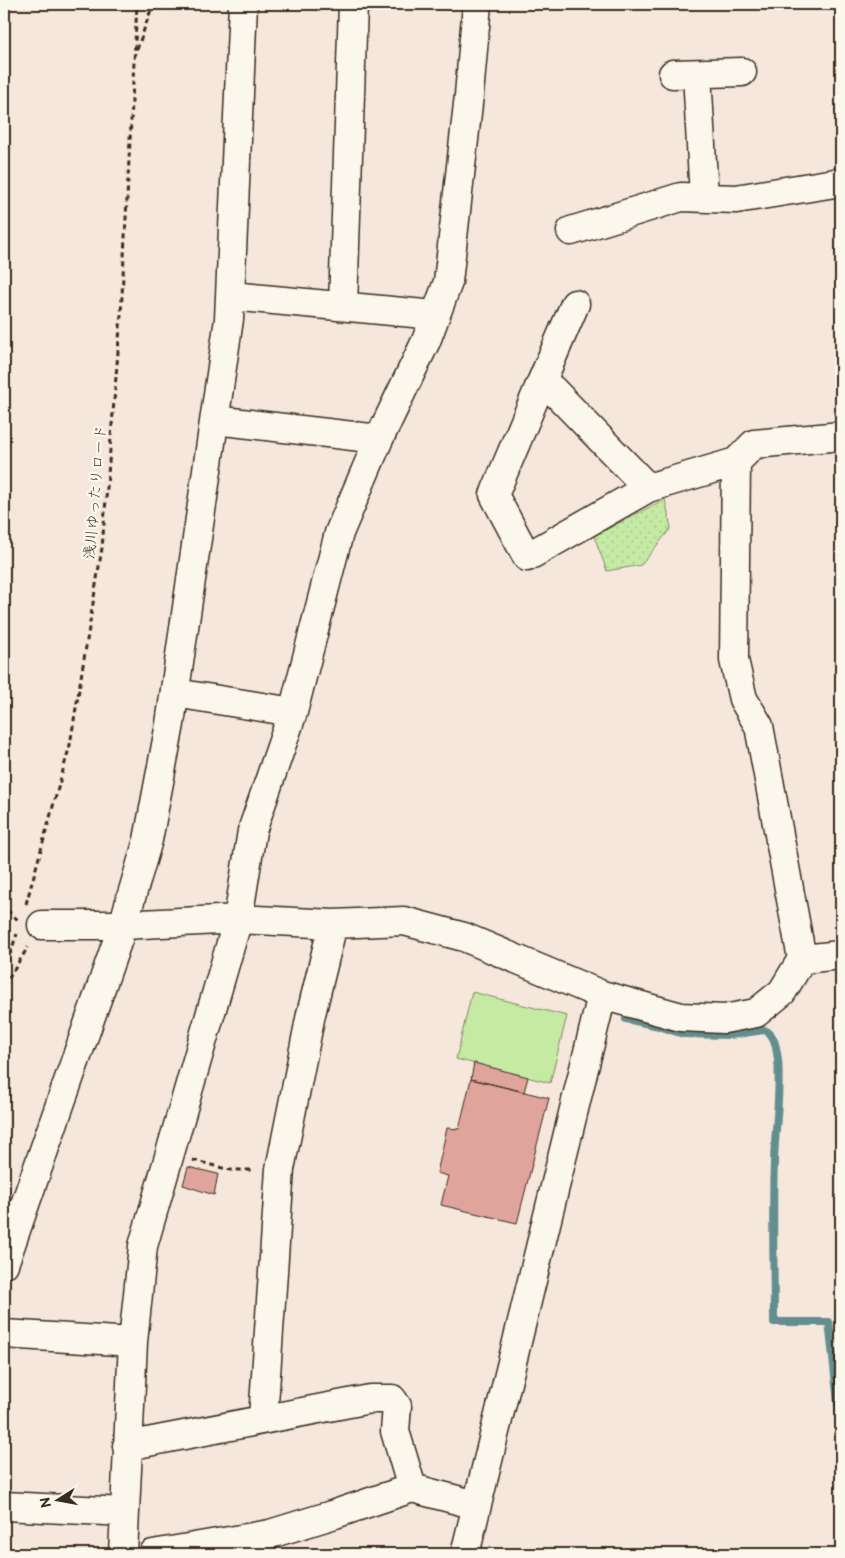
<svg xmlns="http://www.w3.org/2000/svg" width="845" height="1558" font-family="'Balsamiq Sans','Klee One',sans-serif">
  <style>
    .grass { fill: #c4eaa4; stroke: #808a61 }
    .park { fill: url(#park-dots); stroke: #808a61 }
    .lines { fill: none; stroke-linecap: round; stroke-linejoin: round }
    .stream { stroke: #648e90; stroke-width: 8 }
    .building { fill: #dfa59d; stroke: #3b2a1e }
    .minor-casing { stroke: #3b2a1e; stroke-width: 31 }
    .path { stroke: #3b2a1e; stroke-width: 3; stroke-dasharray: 5 4; stroke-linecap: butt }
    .minor { stroke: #fbf7ec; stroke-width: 28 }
    .labels { text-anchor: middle; stroke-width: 4.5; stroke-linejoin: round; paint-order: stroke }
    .street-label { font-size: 15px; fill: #3b2a1e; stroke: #fbf7ec }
  </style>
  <defs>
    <pattern id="park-dots" width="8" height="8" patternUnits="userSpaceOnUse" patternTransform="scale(1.25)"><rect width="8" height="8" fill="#c4eaa4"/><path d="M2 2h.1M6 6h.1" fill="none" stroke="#a9c98d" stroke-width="1.8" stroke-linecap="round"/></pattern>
  </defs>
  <rect width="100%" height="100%" fill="#f5e7dc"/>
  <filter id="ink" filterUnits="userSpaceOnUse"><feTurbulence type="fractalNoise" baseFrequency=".02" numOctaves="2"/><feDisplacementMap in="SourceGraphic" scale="10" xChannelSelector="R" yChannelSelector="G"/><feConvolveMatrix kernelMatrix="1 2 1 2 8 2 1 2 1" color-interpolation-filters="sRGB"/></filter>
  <g filter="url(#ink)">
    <path class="grass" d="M472,992L567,1016L550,1083L456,1059Z"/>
    <path class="park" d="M665,499L671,528L641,565L607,571L594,536Z"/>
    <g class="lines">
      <path class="stream" d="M4,915H5
        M626,1019L659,1026L683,1034L730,1035L764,1030C775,1033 776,1048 778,1059C781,1093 775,1127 774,1162C772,1215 774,1269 774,1322H829L840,1420L841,1421"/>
    </g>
    <path class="building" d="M474,1063L528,1077L524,1092L471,1079Z
      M471,1079L549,1098L517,1223L441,1205L448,1176L437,1173L447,1128L459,1129Z
      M188,1167L218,1174L214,1195L183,1185Z"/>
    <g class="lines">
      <defs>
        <path id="minor" d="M673,74L742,72
          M697,74L704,198
          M571,231L681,197L736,199L841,182
          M231,296L435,315
          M343,306L353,4
          M538,390L575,304
          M215,420L379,439
          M648,488L552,389L538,390L494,495L527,557L648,488L736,462
          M175,693L293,712
          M42,925H123L238,919L333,924L404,921L464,937L602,995L681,1017L724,1019L756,1013L782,992L802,959L841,955
          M802,959L759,726L743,699L734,660L736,462L754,444L841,436
          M4,1264L123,925L148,840L170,724L229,319L243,4
          M4,1334L133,1342
          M263,1419L280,1169L311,1014L333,924
          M127,1446L370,1399H392L397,1406L395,1431L412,1488
          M4,1506L125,1512
          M123,1554L133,1342L143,1246L238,919L252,831L293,712L339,533L379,439L426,341L448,282L469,95L477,4
          M153,1554L270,1534L335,1514L412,1488L476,1505
          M465,1554L602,995"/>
      </defs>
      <use href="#minor" class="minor-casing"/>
      <path class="path" d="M134,58L153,4
        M26,904L70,745L102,548L121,315L137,4
        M7,910L18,920
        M4,971L17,934
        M4,986L28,947
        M193,1160L230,1170H253"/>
      <use href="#minor" class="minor"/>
    </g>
  </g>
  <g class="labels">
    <g class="street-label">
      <text transform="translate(95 492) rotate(-85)" y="5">浅川ゆったりロード</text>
    </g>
  </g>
  <rect width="845" height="1558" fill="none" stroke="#fbf7ec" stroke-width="20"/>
  <rect x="10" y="10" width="825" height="1538" fill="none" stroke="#3b2a1e" stroke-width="2" filter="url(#ink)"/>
  <g transform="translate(58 1500) rotate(259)" stroke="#fbf7ec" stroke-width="4" paint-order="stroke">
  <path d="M0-4L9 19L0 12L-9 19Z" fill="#3b2a1e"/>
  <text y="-8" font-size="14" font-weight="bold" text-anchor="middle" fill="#3b2a1e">N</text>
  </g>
</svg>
